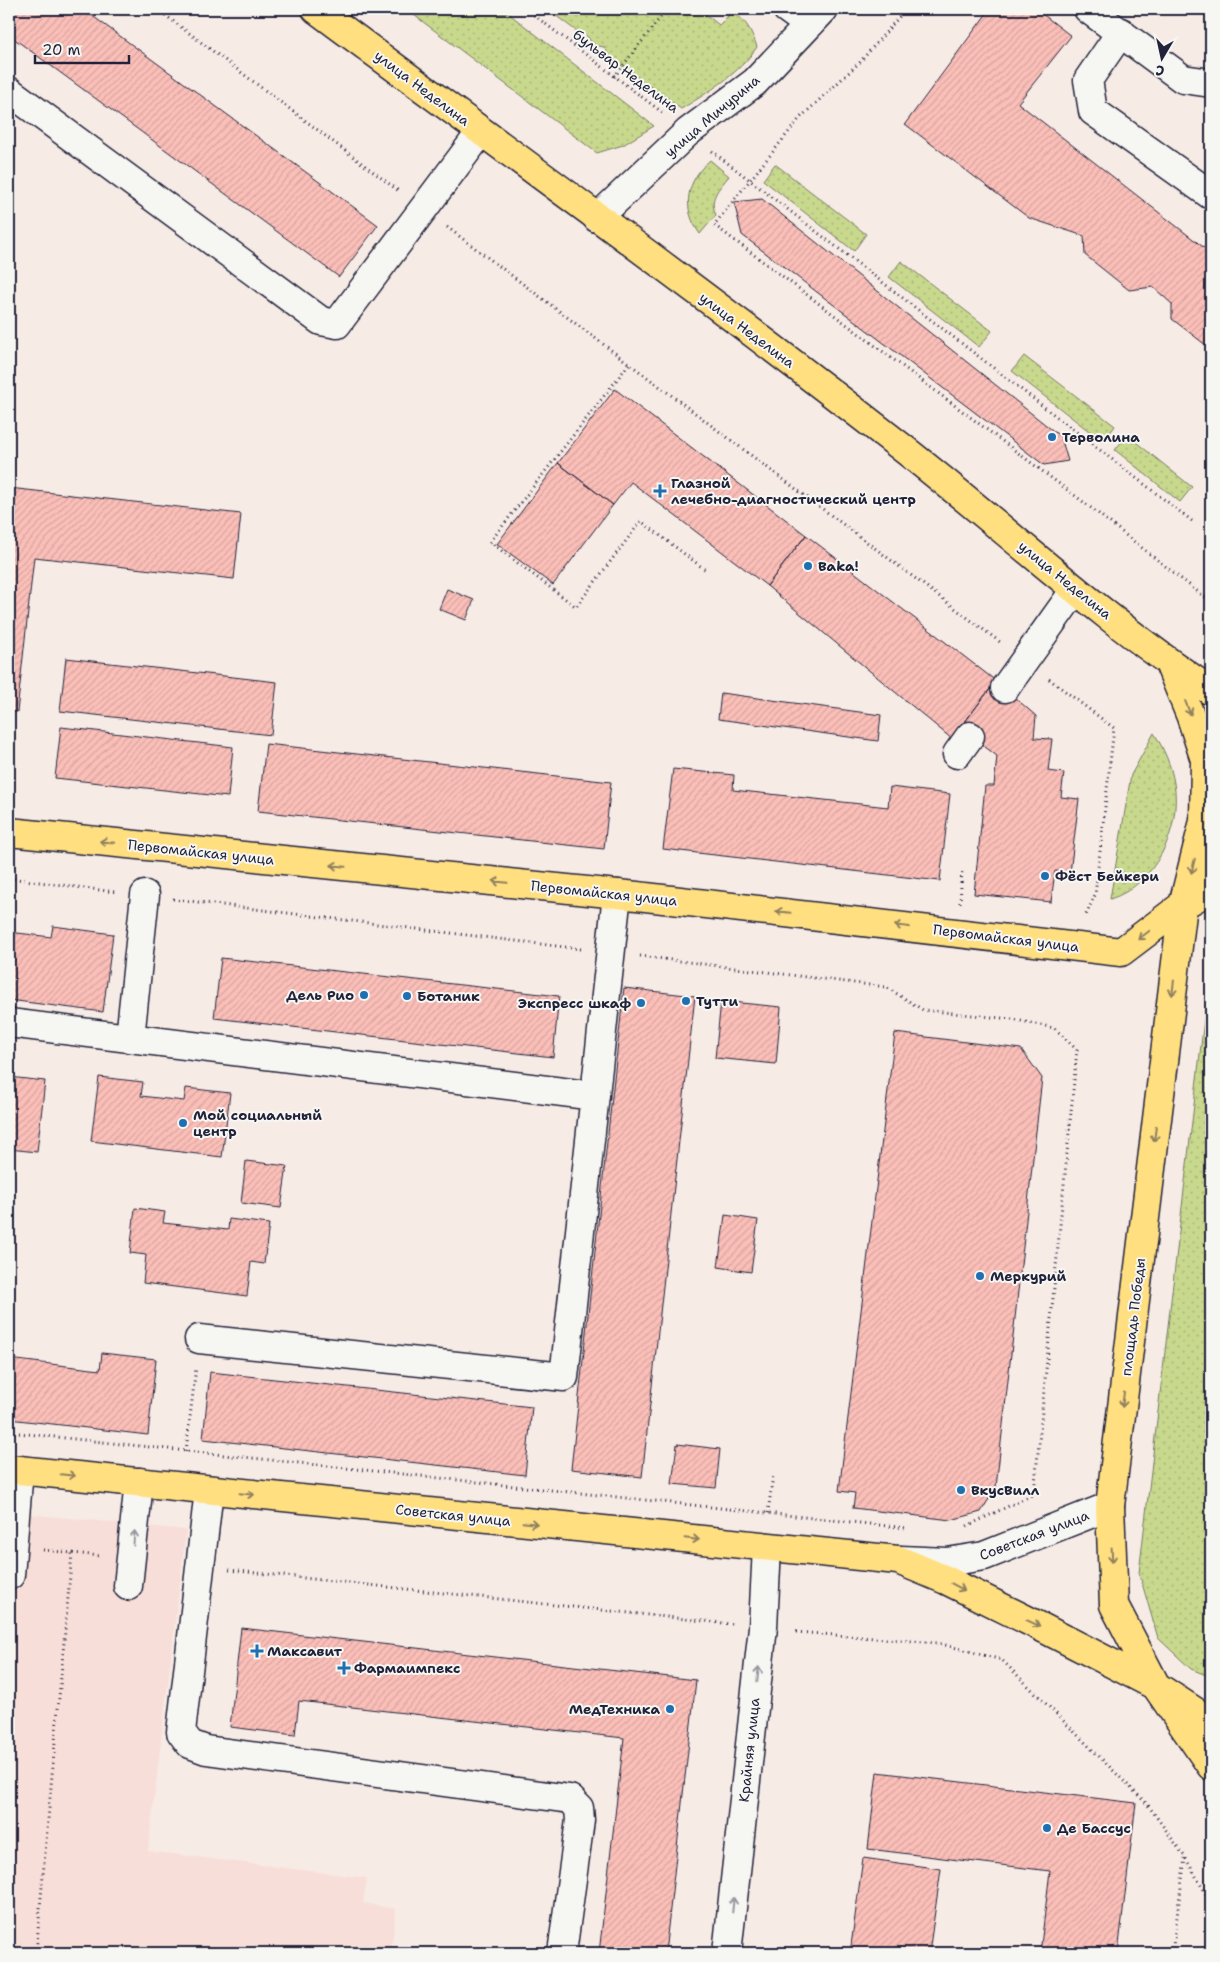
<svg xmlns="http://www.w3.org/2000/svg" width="1220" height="1962" font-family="'Shantell Sans',sans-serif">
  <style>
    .built { fill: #f8ded8 }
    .grass { fill: url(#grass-dots); stroke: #757d64 }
    .building { fill: url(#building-hatch); stroke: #22223b }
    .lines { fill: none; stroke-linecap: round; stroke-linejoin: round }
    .minor-casing { stroke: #22223b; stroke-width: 31 }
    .major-casing { stroke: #22223b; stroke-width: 31 }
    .path { stroke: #22223b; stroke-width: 3; stroke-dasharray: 1 4; stroke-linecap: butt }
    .minor { stroke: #f6f6f2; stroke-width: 28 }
    .major { stroke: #ffdf80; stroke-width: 28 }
    .oneway { stroke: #90805e }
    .oneway2 { stroke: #9797a0 }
    .poi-dot { fill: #1f6fb2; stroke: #f6f6f2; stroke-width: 2 }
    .labels { text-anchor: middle; stroke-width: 4; stroke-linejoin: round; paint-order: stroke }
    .street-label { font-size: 14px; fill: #22223b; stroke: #f6f6f2 }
    .poi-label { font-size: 14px; font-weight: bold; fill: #22223b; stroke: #f6f6f2; text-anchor: start }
  </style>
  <defs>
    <pattern id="grass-dots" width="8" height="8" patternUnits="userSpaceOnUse" patternTransform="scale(1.25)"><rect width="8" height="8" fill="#c8d88c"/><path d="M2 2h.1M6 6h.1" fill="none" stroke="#acb97a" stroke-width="1.8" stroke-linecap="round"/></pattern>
    <pattern id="building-hatch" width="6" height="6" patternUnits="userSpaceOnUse" patternTransform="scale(1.25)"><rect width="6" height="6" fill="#fbbfb8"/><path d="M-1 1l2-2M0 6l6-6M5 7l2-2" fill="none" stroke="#d7a49f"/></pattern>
  </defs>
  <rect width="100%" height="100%" fill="#f7ebe6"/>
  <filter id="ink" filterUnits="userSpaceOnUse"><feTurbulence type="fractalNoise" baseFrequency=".02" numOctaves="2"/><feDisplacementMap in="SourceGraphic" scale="10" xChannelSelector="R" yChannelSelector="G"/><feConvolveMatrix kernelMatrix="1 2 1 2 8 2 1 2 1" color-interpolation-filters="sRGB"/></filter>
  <g filter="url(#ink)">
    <path class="built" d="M9,1512L186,1530L148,1851L367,1878L363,1903L396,1909L391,1953H9Z"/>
    <path class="grass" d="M406,9H490L500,13H508L654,126L623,145L597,153Z
      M547,9H699L719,25L732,12C746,19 752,32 757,47C739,74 709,92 681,109L610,57L604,47L594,45L585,34L575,30Z
      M710,160L729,176C719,189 708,198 716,215L700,234C681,208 686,181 710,160Z
      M775,164L866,234L854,251L763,180Z
      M901,261L992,331L979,347L889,277Z
      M1024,356L1115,426L1103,442L1012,371Z
      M1127,435L1192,487L1180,502L1115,450Z
      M1154,733C1164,749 1171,765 1174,783C1182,829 1155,885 1110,899L1131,775Z
      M1211,960V1677L1191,1669L1158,1638L1139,1573Z"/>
    <path class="building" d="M9,9H83L378,225L339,277L9,35Z
      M990,9H1036L1071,36L1018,103L1211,253V349L1172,319V304L1153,287L1129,290L1085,255L1084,236L1029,218L905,124Z
      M762,199L1061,437L1068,461L1044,465L742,235L734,202Z
      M615,389L806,535L767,586L631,482L613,505L558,463Z
      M558,463L613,505L553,585L497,544Z
      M9,488L241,514L234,579L34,557L17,712H9Z
      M806,535L996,681L952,739L767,586Z
      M447,589L474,600L466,620L439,609Z
      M66,658L277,682L271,735L60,711Z
      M996,681L1036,716L1034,738L1052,739L1048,771L1064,773L1061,797L1079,799L1070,873L1055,871L1051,902L974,894L985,786H994L997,756L960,728Z
      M721,693L881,715L878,741L718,719Z
      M61,727L233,747L228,797L55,778Z
      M266,744L611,782L604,849L258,811Z
      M673,769L734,775L733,790L888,807L890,787L950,794L940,881L663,849Z
      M53,926L113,934L103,1012L9,1000V932L51,937Z
      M221,958L559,996L553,1057L214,1018Z
      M624,988L695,996L642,1477L571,1469Z
      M721,1001L781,1007L776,1064L715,1058Z
      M895,1033L1021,1049L1042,1078L996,1487L981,1512L951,1520L853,1508L855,1493L839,1491Z
      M9,1077L45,1081L37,1152L9,1149Z
      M99,1077L143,1082L141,1096L184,1101L186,1088L230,1093L222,1157L91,1141Z
      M246,1161L287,1166L281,1208L241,1203Z
      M135,1208L165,1212L163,1223L228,1230L229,1219L269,1224L264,1264L251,1262L247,1296L143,1283L146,1255L130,1253Z
      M725,1215L758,1220L751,1272L718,1267Z
      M102,1353L156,1359L148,1435L9,1419V1359L100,1370Z
      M210,1372L532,1407L525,1475L203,1439Z
      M677,1444L720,1449L716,1488L672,1484Z
      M241,1628L696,1680L665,1953H599L624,1738L299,1701L295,1735L230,1727Z
      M877,1772L1136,1803L1118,1953H1040L1050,1871L868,1849Z
      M863,1858L941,1869L929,1953H850Z"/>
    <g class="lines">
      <defs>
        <path id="minor" d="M787,9L809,25
          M1088,9L1183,79L1211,83
          M1121,32L1088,80L1093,111L1211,195
          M9,91L321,321L337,324L481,132
          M597,218L688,132L755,82L824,9
          M1005,688L1075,590
          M957,754L970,736
          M9,1023L595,1096
          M130,1038L145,895
          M199,1339L564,1377L617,894
          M209,1490L181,1732L190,1744L206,1750L570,1799L579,1808L580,1820L562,1953
          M901,1560L947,1562L984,1556L1110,1506
          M10,1575L19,1470
          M128,1586L139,1482
          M727,1953L763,1627L767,1547"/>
        <path id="major" d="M316,9C511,154 708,296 900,446C1004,527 1101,618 1211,691
          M1169,663L1191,717L1205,760L1204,821L1183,905L1110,1506L1114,1605L1156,1686L1211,1766
          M9,832L637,896L1121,952L1183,905L1211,889
          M9,1469L898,1560L946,1580L1039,1626L1156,1686L1211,1722"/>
      </defs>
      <use href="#minor" class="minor-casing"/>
      <use href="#major" class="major-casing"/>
      <path class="path" d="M157,9L400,192
        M526,9L663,113
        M906,9L860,62L800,118L714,225L1086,504L1211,602
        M614,77L667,9
        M712,151L1192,521
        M447,227L1000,642
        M629,364L490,542L576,607L641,521L707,571
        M1049,679L1114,728L1095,895L1085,917
        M9,878L115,892
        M173,899L581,949
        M960,903L962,869
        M640,956L886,987L923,1010L1012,1019L1054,1028L1077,1050L1034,1494L965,1527
        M9,1432L907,1528
        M186,1451L196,1367
        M768,1513L773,1475
        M43,1550L101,1556
        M229,1570L732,1624
        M796,1632L938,1643L1002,1660L1148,1805L1185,1857L1211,1903
        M36,1953L72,1553
        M1172,1953L1185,1858"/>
      <use href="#minor" class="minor"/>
      <use href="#major" class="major"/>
    </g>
    <defs><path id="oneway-shaft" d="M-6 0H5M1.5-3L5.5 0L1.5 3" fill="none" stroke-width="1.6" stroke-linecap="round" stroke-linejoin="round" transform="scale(1.25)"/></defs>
    <g class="oneway">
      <use href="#oneway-shaft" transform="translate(1188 708) rotate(68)"/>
      <use href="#oneway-shaft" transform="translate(107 842) rotate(-174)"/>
      <use href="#oneway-shaft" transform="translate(338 866) rotate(-174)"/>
      <use href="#oneway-shaft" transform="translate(1193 866) rotate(104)"/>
      <use href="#oneway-shaft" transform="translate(500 882) rotate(-174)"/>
      <use href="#oneway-shaft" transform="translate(783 912) rotate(-174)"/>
      <use href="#oneway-shaft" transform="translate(902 926) rotate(-173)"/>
      <use href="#oneway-shaft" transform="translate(1144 935) rotate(143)"/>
      <use href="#oneway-shaft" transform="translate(1173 988) rotate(97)"/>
      <use href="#oneway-shaft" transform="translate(1155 1134) rotate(97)"/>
      <use href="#oneway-shaft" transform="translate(1123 1400) rotate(97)"/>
      <use href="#oneway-shaft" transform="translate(68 1475) rotate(6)"/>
      <use href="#oneway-shaft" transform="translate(247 1494) rotate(6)"/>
      <use href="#oneway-shaft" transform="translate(530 1523) rotate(6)"/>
      <use href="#oneway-shaft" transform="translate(692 1539) rotate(6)"/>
      <use href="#oneway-shaft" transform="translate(1112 1555) rotate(87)"/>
      <use href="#oneway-shaft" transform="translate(958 1587) rotate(28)"/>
      <use href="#oneway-shaft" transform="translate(1033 1623) rotate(24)"/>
    </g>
    <g class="oneway2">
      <use href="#oneway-shaft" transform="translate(134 1538) rotate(-85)"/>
      <use href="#oneway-shaft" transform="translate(758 1674) rotate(-84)"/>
      <use href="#oneway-shaft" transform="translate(733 1905) rotate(-84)"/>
    </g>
  </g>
  <g class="poi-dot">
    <circle cx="1052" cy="437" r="5"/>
    <path d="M657.5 483.5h5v5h5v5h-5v5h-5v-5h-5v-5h5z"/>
    <circle cx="808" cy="566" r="5"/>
    <circle cx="1045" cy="876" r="5"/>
    <circle cx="364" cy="995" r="5"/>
    <circle cx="407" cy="996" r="5"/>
    <circle cx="686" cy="1001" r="5"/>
    <circle cx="641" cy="1003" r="5"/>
    <circle cx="183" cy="1123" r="5"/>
    <circle cx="980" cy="1276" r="5"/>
    <circle cx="961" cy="1490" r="5"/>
    <path d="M254.5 1643.5h5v5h5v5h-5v5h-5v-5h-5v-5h5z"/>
    <path d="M341.5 1660.5h5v5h5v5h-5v5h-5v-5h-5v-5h5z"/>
    <circle cx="670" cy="1709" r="5"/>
    <circle cx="1047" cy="1828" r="5"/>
  </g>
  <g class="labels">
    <g class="street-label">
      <text transform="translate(626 71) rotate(37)" y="5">бульвар Неделина</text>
      <text transform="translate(422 88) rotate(37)" y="5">улица Неделина</text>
      <text transform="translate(712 116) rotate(-40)" y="5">улица Мичурина</text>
      <text transform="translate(747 330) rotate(37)" y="5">улица Неделина</text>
      <text transform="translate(1065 580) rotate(39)" y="5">улица Неделина</text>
      <text transform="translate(201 852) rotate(6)" y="5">Первомайская улица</text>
      <text transform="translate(604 893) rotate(6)" y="5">Первомайская улица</text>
      <text transform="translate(1006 938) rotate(7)" y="5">Первомайская улица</text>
      <text transform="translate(1133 1317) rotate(-83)" y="5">площадь Победы</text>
      <text transform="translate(453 1515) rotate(6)" y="5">Советская улица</text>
      <text transform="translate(1034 1535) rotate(-21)" y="5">Советская улица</text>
      <text transform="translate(749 1750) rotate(-84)" y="5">Крайняя улица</text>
    </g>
    <g class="poi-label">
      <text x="1062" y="442">Терволина</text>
      <text x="671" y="488">Глазной<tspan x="671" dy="16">лечебно-диагностический центр</tspan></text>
      <text x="818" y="571">Baka!</text>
      <text x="1055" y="881">Фёст Бейкери</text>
      <text x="354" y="1000" text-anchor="end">Дель Рио</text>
      <text x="417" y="1001">Ботаник</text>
      <text x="696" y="1006">Тутти</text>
      <text x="631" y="1008" text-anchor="end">Экспресс шкаф</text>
      <text x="193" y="1120">Мой социальный<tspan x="193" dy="16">центр</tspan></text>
      <text x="990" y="1281">Меркурий</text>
      <text x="971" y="1495">ВкусВилл</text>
      <text x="267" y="1656">Максавит</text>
      <text x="354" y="1673">Фармаимпекс</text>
      <text x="660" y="1714" text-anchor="end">МедТехника</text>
      <text x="1057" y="1833">Де Бассус</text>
    </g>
  </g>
  <rect width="1220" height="1962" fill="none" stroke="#f6f6f2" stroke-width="30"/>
  <rect x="15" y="15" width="1190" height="1932" fill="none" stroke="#22223b" stroke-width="2" filter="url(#ink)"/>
  <g transform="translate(1162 58) rotate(189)" stroke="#f6f6f2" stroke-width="4" paint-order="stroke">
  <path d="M0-4L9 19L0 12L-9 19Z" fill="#22223b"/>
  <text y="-8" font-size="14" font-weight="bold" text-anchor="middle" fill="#22223b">С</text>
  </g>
  <path d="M35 55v8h94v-8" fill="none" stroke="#22223b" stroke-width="2.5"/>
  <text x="42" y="55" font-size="15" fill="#22223b" stroke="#f6f6f2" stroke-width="4" paint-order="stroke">20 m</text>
</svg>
